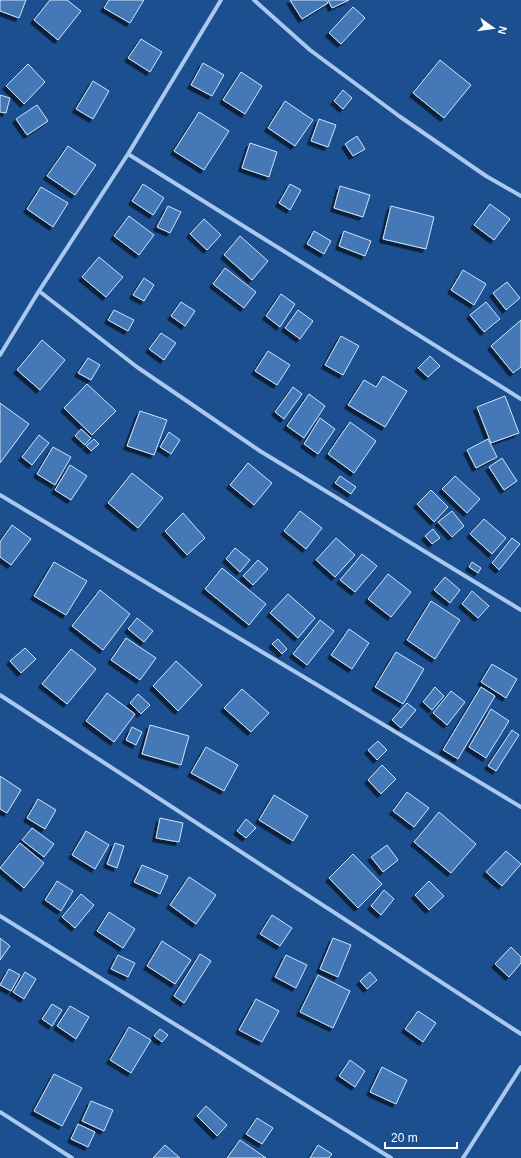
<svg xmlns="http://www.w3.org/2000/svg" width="521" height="1158" font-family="Helvetica,sans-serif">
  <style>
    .building { fill: #4478b7; stroke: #cfe3fa; filter: url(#shadow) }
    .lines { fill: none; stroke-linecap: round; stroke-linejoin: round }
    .minor { stroke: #a9c9ee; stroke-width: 4 }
  </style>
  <defs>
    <filter id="shadow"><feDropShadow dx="-3.5" dy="3.5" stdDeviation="0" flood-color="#0009"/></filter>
  </defs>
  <rect width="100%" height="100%" fill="#1b4f8f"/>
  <path class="building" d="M0,0H26L19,18L0,11Z
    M50,0H67L81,11L58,40L34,20Z
    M109,0H144L130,23L104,8Z
    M290,0H326L328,3L302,19Z
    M328,0H349L332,8Z
    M353,7L365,18L341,44L329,33Z
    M141,39L162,52L150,72L128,58Z
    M440,60L471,85L444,118L413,93Z
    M203,63L224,75L212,96L191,85Z
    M28,64L45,82L24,104L6,86Z
    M241,72L262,86L245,114L223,100Z
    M93,81L109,91L93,119L76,109Z
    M343,90L352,98L343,109L334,101Z
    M0,95L10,98L6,113L0,112Z
    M285,101L313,120L295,146L268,128Z
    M37,105L48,121L27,135L16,119Z
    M199,112L229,131L204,170L174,151Z
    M319,119L336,125L328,147L311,141Z
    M357,136L365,149L353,156L345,144Z
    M250,143L277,152L269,177L242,168Z
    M68,146L96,165L75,195L47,176Z
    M143,184L164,198L153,215L132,201Z
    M290,184L301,190L290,210L279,203Z
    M340,186L370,195L363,217L334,208Z
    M41,187L68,203L53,227L27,209Z
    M490,204L510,219L494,240L474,225Z
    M168,206L181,212L170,233L157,227Z
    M391,206L434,217L426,249L383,239Z
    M129,216L154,235L139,255L114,236Z
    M204,219L221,235L207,250L190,234Z
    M314,231L331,241L324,254L307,244Z
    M344,231L371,241L365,256L339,246Z
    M240,236L268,261L252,280L224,255Z
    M99,257L123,277L106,297L82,277Z
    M225,268L256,292L244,308L213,284Z
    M463,270L486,284L474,305L451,290Z
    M144,278L154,285L144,301L133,295Z
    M507,282L520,298L506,310L493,293Z
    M281,294L295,304L280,327L266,316Z
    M181,302L195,311L185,326L171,316Z
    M486,302L500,319L484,332L470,315Z
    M114,310L134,320L128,331L108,320Z
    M298,310L313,321L300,339L285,328Z
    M521,320V367L513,373L491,346Z
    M161,333L176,343L164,360L149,349Z
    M341,336L359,346L343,375L325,365Z
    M42,340L65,360L40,390L17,370Z
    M268,351L290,365L277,385L255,371Z
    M430,356L440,366L428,377L418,368Z
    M88,358L100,365L91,380L78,373Z
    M383,376L407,391L385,427L348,405L364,380L376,387Z
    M87,384L116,411L92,435L64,408Z
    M293,387L302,394L284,419L275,412Z
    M309,394L325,406L304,438L287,426Z
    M505,396L519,433L491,443L477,407Z
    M0,403L29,424L0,463Z
    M140,411L167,420L154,455L127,446Z
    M320,418L335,429L318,454L304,444Z
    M350,422L376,441L354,473L328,454Z
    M81,429L91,438L85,445L75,436Z
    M169,432L180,440L171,454L160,447Z
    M39,435L49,443L32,465L22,457Z
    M94,439L99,444L91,451L86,446Z
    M488,439L497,457L476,468L467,450Z
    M53,447L71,457L55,485L37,474Z
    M502,458L517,481L504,490L489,467Z
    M248,463L272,483L254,505L230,485Z
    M70,465L87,476L71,500L55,490Z
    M132,473L163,498L138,528L108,503Z
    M340,476L356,487L351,494L335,483Z
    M455,476L480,499L467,513L442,489Z
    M431,490L448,507L434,522L417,504Z
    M300,511L322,528L306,549L284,531Z
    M452,511L464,526L452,537L438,522Z
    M183,513L205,538L187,555L165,531Z
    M484,519L506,538L492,554L470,534Z
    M12,525L31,539L11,565L0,557V542Z
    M433,529L440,538L432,544L425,536Z
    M336,538L355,555L335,577L316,560Z
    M512,538L520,544L499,570L492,563Z
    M235,548L250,560L240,572L226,559Z
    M362,554L377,566L355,592L340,580Z
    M258,560L268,569L253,585L243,576Z
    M54,562L87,581L66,615L34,596Z
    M472,562L481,568L478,573L469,567Z
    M222,568L266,604L249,625L205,589Z
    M388,574L411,592L391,617L368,599Z
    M445,577L460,590L450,603L434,590Z
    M100,590L130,614L103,650L72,626Z
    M472,591L489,606L478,618L462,604Z
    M288,594L315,618L298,638L270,613Z
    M431,601L460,620L435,659L407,640Z
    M137,618L153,631L144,642L128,629Z
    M320,620L334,631L307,665L293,654Z
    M349,629L369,643L352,669L331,655Z
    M126,638L156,658L140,680L111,660Z
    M278,639L287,649L282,654L272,644Z
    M25,648L36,659L21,673L10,661Z
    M71,649L96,669L67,704L42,684Z
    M396,652L424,669L403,704L375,687Z
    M176,661L202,685L178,711L153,686Z
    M492,664L517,679L506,698L481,682Z
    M435,687L444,696L432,710L423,702Z
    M481,687L495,696L458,759L443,750Z
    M242,689L269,713L251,732L224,708Z
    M451,691L465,702L447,725L433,713Z
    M107,693L135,714L114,742L86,721Z
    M138,694L150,705L141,714L130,703Z
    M407,703L416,710L401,728L392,720Z
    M491,709L509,721L486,758L469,747Z
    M150,725L189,736L181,765L142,754Z
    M132,727L142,732L136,745L126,740Z
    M512,730L519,735L496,771L488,766Z
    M378,741L387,750L377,760L368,750Z
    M206,747L238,765L224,791L191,773Z
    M382,765L396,779L381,794L368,780Z
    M0,776L21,790L7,813L0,809Z
    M407,792L429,808L414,827L393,811Z
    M274,795L308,816L293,841L259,820Z
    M38,799L56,810L45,829L27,818Z
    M439,812L476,844L451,873L414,842Z
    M160,818L183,823L179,842L156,838Z
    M246,819L256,828L246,838L237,831Z
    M32,828L54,844L44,857L22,840Z
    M86,831L109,845L95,869L72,855Z
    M20,843L44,863L24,888L0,868Z
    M115,843L124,846L117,868L107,864Z
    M387,845L398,860L383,872L371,857Z
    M506,851L521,864L502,886L486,872Z
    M353,854L382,884L358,908L329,878Z
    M142,865L168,876L160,894L134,882Z
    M189,877L216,895L196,924L170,905Z
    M57,881L73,891L61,911L45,900Z
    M429,881L444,896L429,910L415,895Z
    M384,890L394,899L381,915L371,906Z
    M81,894L94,905L75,928L62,917Z
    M109,912L135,929L123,948L97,931Z
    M272,915L292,928L280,946L260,934Z
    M0,938L10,946L0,960Z
    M333,938L351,945L338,977L320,969Z
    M162,941L191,960L175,984L147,966Z
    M511,947L521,957V963L509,977L495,964Z
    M200,954L211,961L184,1003L174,996Z
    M118,955L135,963L128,977L111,969Z
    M286,955L307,965L296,988L275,977Z
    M9,969L20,975L11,991L0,985Z
    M25,972L36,979L24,999L13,992Z
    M370,972L377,980L367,989L360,981Z
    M318,975L350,991L333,1028L300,1012Z
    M256,999L279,1011L262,1042L239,1030Z
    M52,1004L62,1010L52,1026L42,1019Z
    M70,1006L89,1017L76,1039L57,1026Z
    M418,1011L436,1023L423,1042L405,1029Z
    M129,1027L151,1040L131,1073L110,1060Z
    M160,1029L168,1035L162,1042L154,1036Z
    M350,1060L365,1071L355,1087L339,1076Z
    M382,1067L407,1080L396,1104L370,1092Z
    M54,1074L82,1088L62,1126L34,1111Z
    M91,1101L113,1110L104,1131L82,1121Z
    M206,1106L227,1125L217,1136L197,1116Z
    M257,1118L273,1128L262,1144L246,1134Z
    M78,1124L95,1132L88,1147L71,1139Z
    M240,1140L266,1158H227Z
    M165,1145L180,1158H153Z
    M318,1145L332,1154L329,1158H310Z"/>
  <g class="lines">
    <path class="minor" d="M254,0L310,50L399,116L486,176L521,196
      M128,154L521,399
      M39,291L137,367L260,451L521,610
      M0,355L39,291L128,154L221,0
      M0,495L521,807
      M0,695L521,1034
      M0,916L391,1158
      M0,1112L72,1158
      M463,1158L521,1067"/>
  </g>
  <g transform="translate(493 28) rotate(104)" stroke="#1b4f8f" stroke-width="3" paint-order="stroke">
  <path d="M0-3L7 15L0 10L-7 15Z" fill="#ffffff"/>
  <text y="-6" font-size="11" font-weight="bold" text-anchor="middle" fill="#ffffff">N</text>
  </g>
  <path d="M385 1142v6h72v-6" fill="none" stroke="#ffffff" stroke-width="2"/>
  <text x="391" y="1142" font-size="12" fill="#ffffff" stroke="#1b4f8f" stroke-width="3" paint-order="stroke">20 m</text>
</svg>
